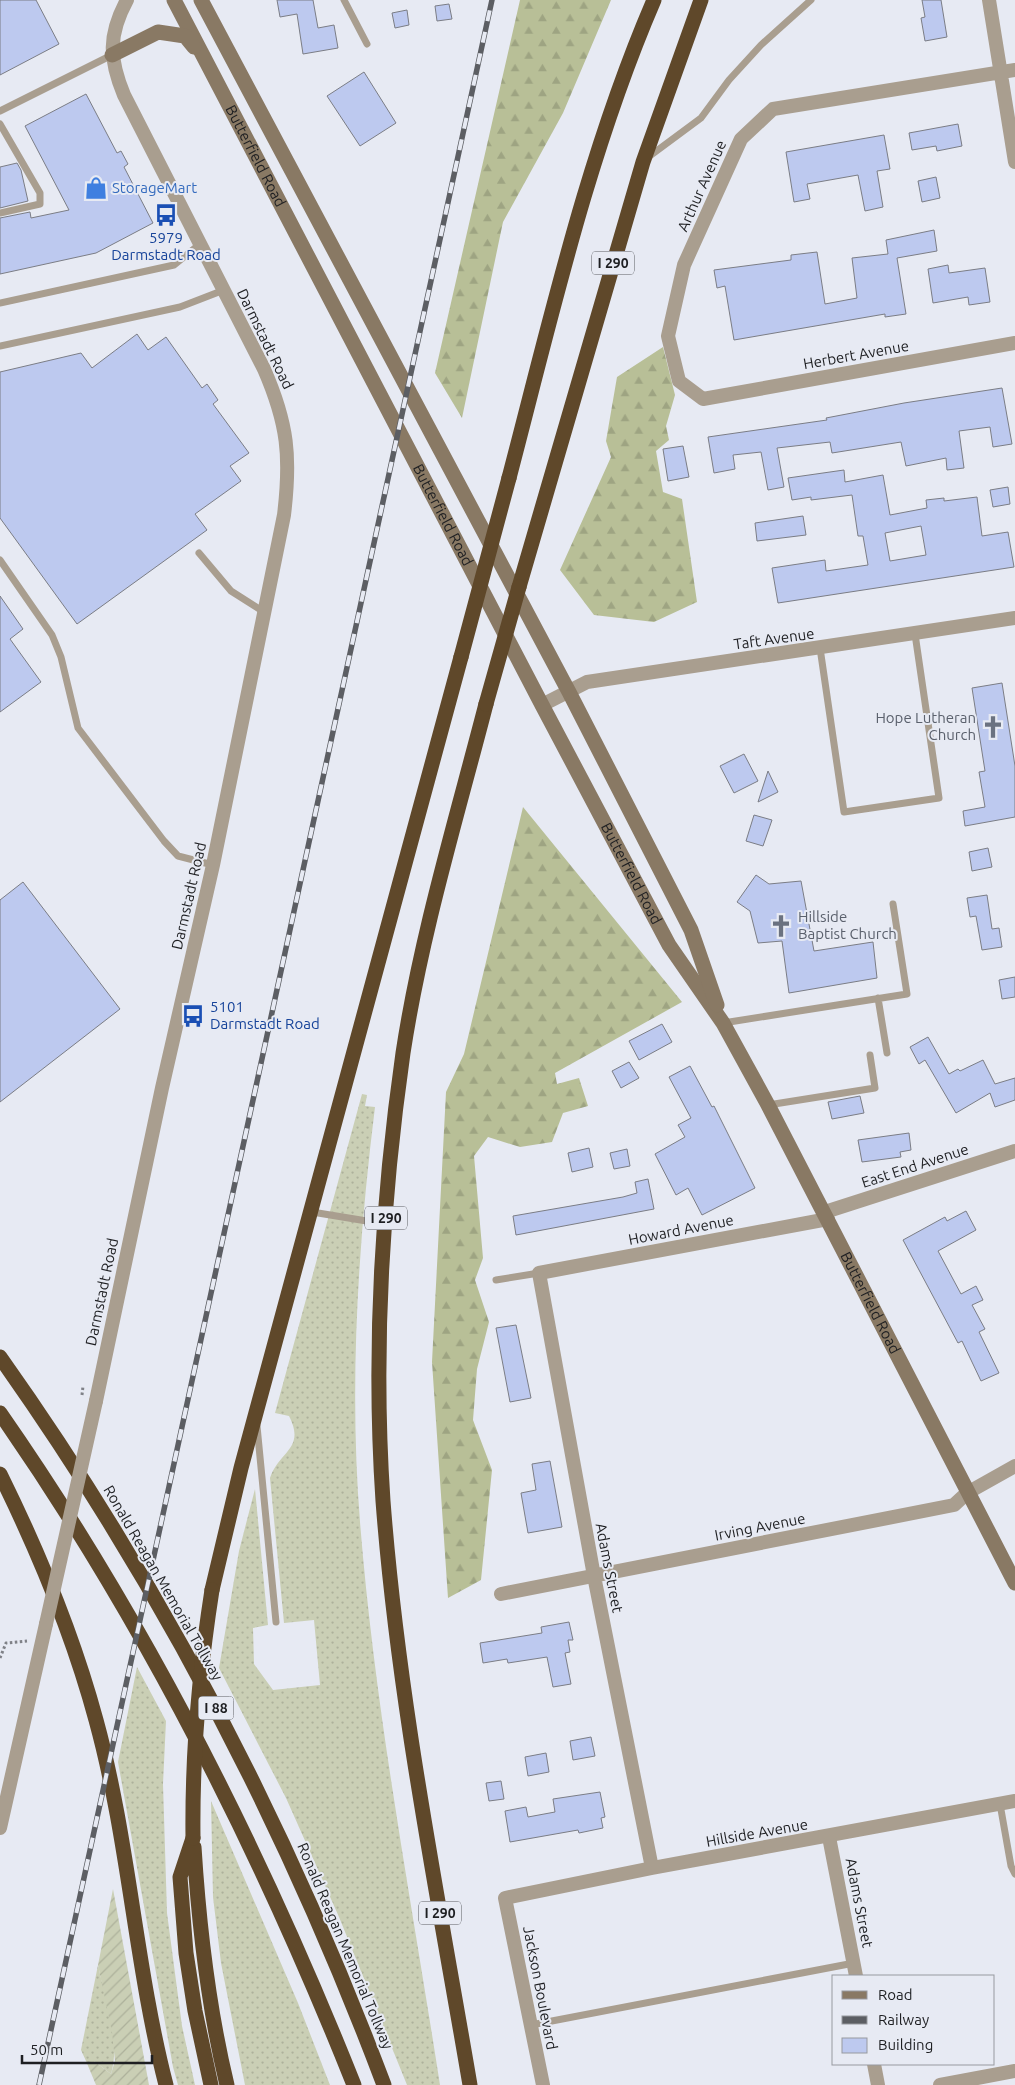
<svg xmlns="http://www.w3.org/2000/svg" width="1015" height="2085" font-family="Ubuntu,sans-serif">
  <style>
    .grass { fill: url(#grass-dots) }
    .forest { fill: url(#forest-firs) }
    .garden { fill: url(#garden-furrows) }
    .building { fill: #bdc9ef; stroke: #7b7d85; fill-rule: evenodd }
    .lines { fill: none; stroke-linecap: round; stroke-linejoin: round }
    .path { stroke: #7f8187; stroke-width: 3; stroke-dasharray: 2.5 2.5; stroke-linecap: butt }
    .lane { stroke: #a99e8f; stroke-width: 7 }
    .street { stroke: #a99e8f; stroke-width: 14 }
    .secondary { stroke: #897964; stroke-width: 15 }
    .highway { stroke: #5f482a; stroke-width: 15 }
    .rail-casing { stroke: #5c5e63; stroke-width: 5.5 }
    .rail { stroke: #e7eaf3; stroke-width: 4; stroke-dasharray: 11; stroke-linecap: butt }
    .path-bridge { stroke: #7f8187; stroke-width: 3; stroke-dasharray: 2.5 2.5; stroke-linecap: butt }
    .street-bridge { stroke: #a99e8f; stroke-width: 14 }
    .highway-bridge { stroke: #5f482a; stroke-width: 15 }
    .labels { text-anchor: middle; stroke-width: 4; stroke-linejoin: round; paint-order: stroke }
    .shield { fill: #e7eaf3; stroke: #5a5c61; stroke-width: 1 }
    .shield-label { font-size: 14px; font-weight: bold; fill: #1e1f22 }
    .street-label { font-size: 15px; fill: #1e1f22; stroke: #e7eaf3 }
    .shop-label { font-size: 15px; fill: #366cbe; stroke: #e7eaf3; text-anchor: start }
    .transit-label { font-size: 15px; fill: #164399; stroke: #e7eaf3 }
    .worship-label { font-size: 15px; fill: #5b616d; stroke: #e7eaf3; text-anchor: end }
  </style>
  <defs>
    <pattern id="grass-dots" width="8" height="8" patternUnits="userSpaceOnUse" patternTransform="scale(1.25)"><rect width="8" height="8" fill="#cacfb5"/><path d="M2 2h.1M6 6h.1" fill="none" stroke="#adb19b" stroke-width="1.8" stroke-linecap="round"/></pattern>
    <pattern id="forest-firs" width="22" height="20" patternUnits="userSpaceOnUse" patternTransform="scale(1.25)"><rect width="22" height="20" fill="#b8bf97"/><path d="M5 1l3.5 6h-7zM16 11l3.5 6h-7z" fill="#9ea482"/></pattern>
    <pattern id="garden-furrows" width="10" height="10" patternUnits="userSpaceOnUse" patternTransform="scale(1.25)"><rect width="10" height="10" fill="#cacfb5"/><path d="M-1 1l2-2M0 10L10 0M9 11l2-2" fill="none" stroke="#adb19b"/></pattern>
  </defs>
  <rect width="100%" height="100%" fill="#e7eaf3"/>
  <path class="grass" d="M362,1094L367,1095L365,1106L375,1107C358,1244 349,1384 360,1522C375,1711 411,1898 440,2085H407L339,1917L286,1798L219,1668L239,1551L255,1489L268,1625L253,1628L254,1664L273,1690L320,1685L314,1620L284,1623L270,1478C279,1451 306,1449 289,1416L275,1413Z
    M137,1667L166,1721L163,1784L167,1913L182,2026L195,2085H178L173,2067L118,1762Z
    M211,1801L298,2003L330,2085H245L221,1963L213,1897Z
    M98,1965C105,1999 121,2040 111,2074L94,2061H86L81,2050Z"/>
  <path class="forest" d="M520,0H611L563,113L503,222L462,418L435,373Z
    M663,347L675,395L666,426L669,440L656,451L663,492L682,499L697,602L654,622L594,615L560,570L611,457L606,441L617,377Z
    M523,807L682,1002L555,1073L557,1084L579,1078L588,1106L563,1113L552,1142L520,1147L488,1137L474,1156L483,1258L475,1280L489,1322L477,1369L473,1420L492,1470L481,1580L448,1598L432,1362L446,1092L464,1054Z"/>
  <path class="garden" d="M113,1889L149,2085H96L86,2061H94L111,2074L115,2061L112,2032L98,1965Z"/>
  <path class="building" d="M0,0H36L59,44L0,75Z
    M277,0H313L318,28L334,25L338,48L303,54L297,14L280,17Z
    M922,0H941L947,37L925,41L921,18L925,17Z
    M449,4L452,19L437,21L435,6Z
    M407,10L409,25L395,28L392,13Z
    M364,72L396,123L360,146L327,96Z
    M86,94L117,153L121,151L128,164L124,167L153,223L96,253L0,274V218L30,212L31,218L69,210L25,126Z
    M958,124L962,146L937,151L936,146L912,150L909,133Z
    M884,135L890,169L877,171L883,207L865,211L858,175L807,184L810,199L794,202L786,152Z
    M17,163L21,170L28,201L0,208V167Z
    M936,177L940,198L922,202L918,181Z
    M934,230L937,251L897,258L906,314L885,317V314L734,340L725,286L717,288L714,270L791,260V255L817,252L825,304L857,298L852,258L888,254L886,240Z
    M948,265L949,273L985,268L990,302L969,305L968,297L933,303L928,269Z
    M137,334L148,350L166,337L202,388L207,384L218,400L213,404L249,453L230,466L241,481L195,514L207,530L77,624L0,518V372L81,353L92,368Z
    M1002,388L1012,444L993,447L990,427L959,431L964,468L947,470L946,458L906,466L901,442L832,453L830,442L777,448L784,487L768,490L761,452L733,455L735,469L714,473L708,437L827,420L826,418L904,403Z
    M683,446L689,477L668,481L663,449Z
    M844,470L845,482L883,475L890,515L927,508L926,500L944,498V501L977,497L982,536L1008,532L1014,567L778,603L772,568L825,560L826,571L868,565L863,536H858L852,495L811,500V497L792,500L788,478ZM921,526L926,555L890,561L885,533Z
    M1008,487L1010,504L993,507L990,490Z
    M803,516L806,535L757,541L755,523Z
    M0,596L23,629L10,639L41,682L0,712Z
    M1002,683L1015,766V817L965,826L963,811L985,807L979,772L985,771L972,688Z
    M744,754L758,781L734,793L720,766Z
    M768,771L778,792L758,802Z
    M754,815L772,820L763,846L746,841Z
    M988,848L992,867L972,871L969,852Z
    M756,875L769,884L801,881L814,951L873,942L877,978L789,993L782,941L758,943L750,911L737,902Z
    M23,882L120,1009L0,1102V900Z
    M987,895L992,929L999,928L1002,947L982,950L976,916L970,917L967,898Z
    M1015,977V997L1002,999L999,980Z
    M662,1024L672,1042L639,1060L629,1041Z
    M928,1037L949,1074L958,1069L960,1071L983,1060L995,1084L1015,1078V1100L995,1107L990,1093L956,1113L925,1060L919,1064L910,1047Z
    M629,1062L639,1078L621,1088L612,1071Z
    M690,1066L712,1107L714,1106L755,1188L702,1215L688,1188L676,1195L655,1154L685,1137L678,1125L691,1118L669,1077Z
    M860,1096L864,1113L832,1119L828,1102Z
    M909,1133L911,1150L900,1152L901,1157L862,1162L858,1140Z
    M589,1148L593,1167L572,1172L568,1153Z
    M627,1149L630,1166L614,1169L610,1153Z
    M648,1179L654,1209L516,1235L513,1216L623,1197L637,1193L635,1182Z
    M966,1211L976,1230L938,1251L961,1294L976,1286L983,1300L972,1305L985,1329L979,1332L999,1373L981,1381L962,1341L958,1343L903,1240L945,1217L947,1221Z
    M516,1325L531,1398L510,1402L496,1328Z
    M550,1461L562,1527L528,1533L521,1493L536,1490L532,1464Z
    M569,1622L573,1640H568L570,1652L565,1653L571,1684L553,1687L547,1657L508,1663L507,1659L483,1663L480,1643L542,1633L541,1627Z
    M591,1737L595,1756L573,1760L570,1741Z
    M546,1753L549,1772L528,1776L525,1757Z
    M501,1781L504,1799L489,1801L486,1783Z
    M600,1792L605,1817L601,1818L603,1828L579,1833L578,1830L510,1842L505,1811L526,1807L528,1817L555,1812L553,1799Z"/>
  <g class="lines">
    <path class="path" d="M0,1658L6,1643L27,1641"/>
    <path class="lane" d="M344,0L367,44
      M0,111L112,55
      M0,124L40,193V204L0,213
      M647,158L701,118L729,80L761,45L811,0
      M0,303L174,265L200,244
      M0,346L180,307L224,290
      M199,553L231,591L264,612
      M0,560L52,635L61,657L78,728L164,841L178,856L213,865
      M820,648L844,812L939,798L915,634
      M878,998L887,1053
      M723,1023L907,994L893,904
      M768,1105L875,1088L870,1055
      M312,1212L385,1224
      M496,1280L539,1273
      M257,1426L276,1622
      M1000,1804L1011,1866L1015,1874
      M531,2025L854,1963"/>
    <path class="street" d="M989,0L1015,162
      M1015,70L773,109L741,139L684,265L668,336L679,381L703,399L1015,343
      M542,705L587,682L1015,618
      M825,1212L1015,1151
      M96,1401L162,1088L213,865L284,515C291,457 288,424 264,369L124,95C109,59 108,35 127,0
      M501,1594L954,1505L967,1493L1015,1466
      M0,1828L46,1624
      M829,1837L856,1976
      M652,1868L594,1576L539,1273L828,1219
      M874,2064L878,2085
      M543,2085L505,1898L652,1868L1015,1801
      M940,2085L1015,2071"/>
    <g class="secondary">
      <path id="s1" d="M174,0L542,705L669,945L723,1023L768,1105L1015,1583"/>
      <path d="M201,0L569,692L691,930L717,1005"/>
      <path d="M112,55L158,32L185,36L194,47"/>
    </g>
    <path class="highway" d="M509,478C551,318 588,153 654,0
      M519,587L643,162L701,0
      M0,1357C159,1581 287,1827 384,2085
      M0,1413C145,1621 260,1849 354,2085
      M0,1474C39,1553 73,1635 96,1720C129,1840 135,1965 166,2085
      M212,1590L241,1468L461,657
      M193,1838L180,1877L186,1953L195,2011L211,2085
      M194,1847C199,1927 208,2006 227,2085
      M470,2085C437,1891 398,1698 383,1501C373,1353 382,1200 403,1053C421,935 456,820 486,704"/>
    <defs>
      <path id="rail" d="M39,2085L492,0"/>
    </defs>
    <use href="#rail" class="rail-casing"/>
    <use href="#rail" class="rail"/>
    <path class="path-bridge" d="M82,1395L83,1386"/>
    <path class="street-bridge" d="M46,1624L96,1401"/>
    <path class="highway-bridge" d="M461,657L509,478
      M486,704L519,587
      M193,1838C192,1754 199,1673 212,1590"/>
  </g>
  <defs>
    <symbol id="shop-bare" viewBox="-9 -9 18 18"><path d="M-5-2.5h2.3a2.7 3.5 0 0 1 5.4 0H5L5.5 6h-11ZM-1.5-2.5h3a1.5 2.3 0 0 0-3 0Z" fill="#3f7fe0" stroke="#e7eaf3" stroke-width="2.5" paint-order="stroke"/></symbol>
    <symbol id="bus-bare" viewBox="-9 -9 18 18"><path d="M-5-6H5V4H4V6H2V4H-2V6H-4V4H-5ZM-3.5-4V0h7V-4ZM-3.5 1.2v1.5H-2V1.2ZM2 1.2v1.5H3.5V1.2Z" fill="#1a4fb4" stroke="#e7eaf3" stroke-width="2.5" paint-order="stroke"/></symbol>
    <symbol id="church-bare" viewBox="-9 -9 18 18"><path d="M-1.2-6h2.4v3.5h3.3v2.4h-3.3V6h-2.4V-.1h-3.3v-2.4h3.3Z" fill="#6b7280" stroke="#e7eaf3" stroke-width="2.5" paint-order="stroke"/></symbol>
  </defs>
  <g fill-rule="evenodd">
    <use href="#shop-bare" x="80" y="172" width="32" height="32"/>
    <use href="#bus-bare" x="150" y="199" width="32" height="32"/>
    <use href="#church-bare" x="977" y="711" width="32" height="32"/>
    <use href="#church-bare" x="765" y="910" width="32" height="32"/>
    <use href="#bus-bare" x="177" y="1000" width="32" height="32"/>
  </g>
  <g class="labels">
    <g class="shield">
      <rect x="592" y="251.5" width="42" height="23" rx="4"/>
      <rect x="365" y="1206.5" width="42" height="23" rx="4"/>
      <rect x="198.5" y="1696.5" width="35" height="23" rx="4"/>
      <rect x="419" y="1901.5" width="42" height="23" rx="4"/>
    </g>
    <g class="shield-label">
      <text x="613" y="268">I 290</text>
      <text x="386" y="1223">I 290</text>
      <text x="216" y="1713">I 88</text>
      <text x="440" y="1918">I 290</text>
    </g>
    <g class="street-label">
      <text dy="5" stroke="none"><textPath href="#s1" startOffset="176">Butterfield Road</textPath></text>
      <text transform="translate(702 186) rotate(-66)" y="5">Arthur Avenue</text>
      <text transform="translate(265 339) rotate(64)" y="5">Darmstadt Road</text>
      <text transform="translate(856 355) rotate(-10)" y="5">Herbert Avenue</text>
      <text dy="5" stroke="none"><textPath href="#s1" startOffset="581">Butterfield Road</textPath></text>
      <text transform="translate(774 639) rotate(-8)" y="5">Taft Avenue</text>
      <text dy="5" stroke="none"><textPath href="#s1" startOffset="986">Butterfield Road</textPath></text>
      <text transform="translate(189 896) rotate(-77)" y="5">Darmstadt Road</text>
      <text transform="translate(915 1166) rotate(-18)" y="5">East End Avenue</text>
      <text transform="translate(681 1230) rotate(-11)" y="5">Howard Avenue</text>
      <text transform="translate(102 1292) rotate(-78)" y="5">Darmstadt Road</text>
      <text dy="5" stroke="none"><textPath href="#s1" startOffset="1478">Butterfield Road</textPath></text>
      <text transform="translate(760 1527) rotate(-11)" y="5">Irving Avenue</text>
      <text transform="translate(609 1568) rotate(79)" y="5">Adams Street</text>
      <text transform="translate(163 1583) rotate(60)" y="5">Ronald Reagan Memorial Tollway</text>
      <text transform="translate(757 1833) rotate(-10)" y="5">Hillside Avenue</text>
      <text transform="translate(859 1903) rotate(79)" y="5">Adams Street</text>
      <text transform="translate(345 1946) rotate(67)" y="5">Ronald Reagan Memorial Tollway</text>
      <text transform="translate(540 1988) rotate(79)" y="5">Jackson Boulevard</text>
    </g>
    <g class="shop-label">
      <text x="112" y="193">StorageMart</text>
    </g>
    <g class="transit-label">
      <text x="166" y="243">5979<tspan x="166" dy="17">Darmstadt Road</tspan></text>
      <text x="210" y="1012" text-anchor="start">5101<tspan x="210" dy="17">Darmstadt Road</tspan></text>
    </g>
    <g class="worship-label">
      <text x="976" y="723">Hope Lutheran<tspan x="976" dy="17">Church</tspan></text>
      <text x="798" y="922" text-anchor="start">Hillside<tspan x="798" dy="17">Baptist Church</tspan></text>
    </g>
  </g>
  <rect x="832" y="1975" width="162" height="90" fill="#e7eaf3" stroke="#97999f"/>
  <rect x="842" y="1991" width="25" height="8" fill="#897964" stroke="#97999f"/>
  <text x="878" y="2000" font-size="15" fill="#1e1f22">Road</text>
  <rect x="842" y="2016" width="25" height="8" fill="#5c5e63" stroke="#97999f"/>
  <text x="878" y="2025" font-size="15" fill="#1e1f22">Railway</text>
  <rect x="842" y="2038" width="25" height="15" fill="#bdc9ef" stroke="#97999f"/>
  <text x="878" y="2050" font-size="15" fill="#1e1f22">Building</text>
  <path d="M22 2055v8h130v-8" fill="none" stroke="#1e1f22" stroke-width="2.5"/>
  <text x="30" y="2055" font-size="15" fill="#1e1f22" stroke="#e7eaf3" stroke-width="4" paint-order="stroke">50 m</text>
</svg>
